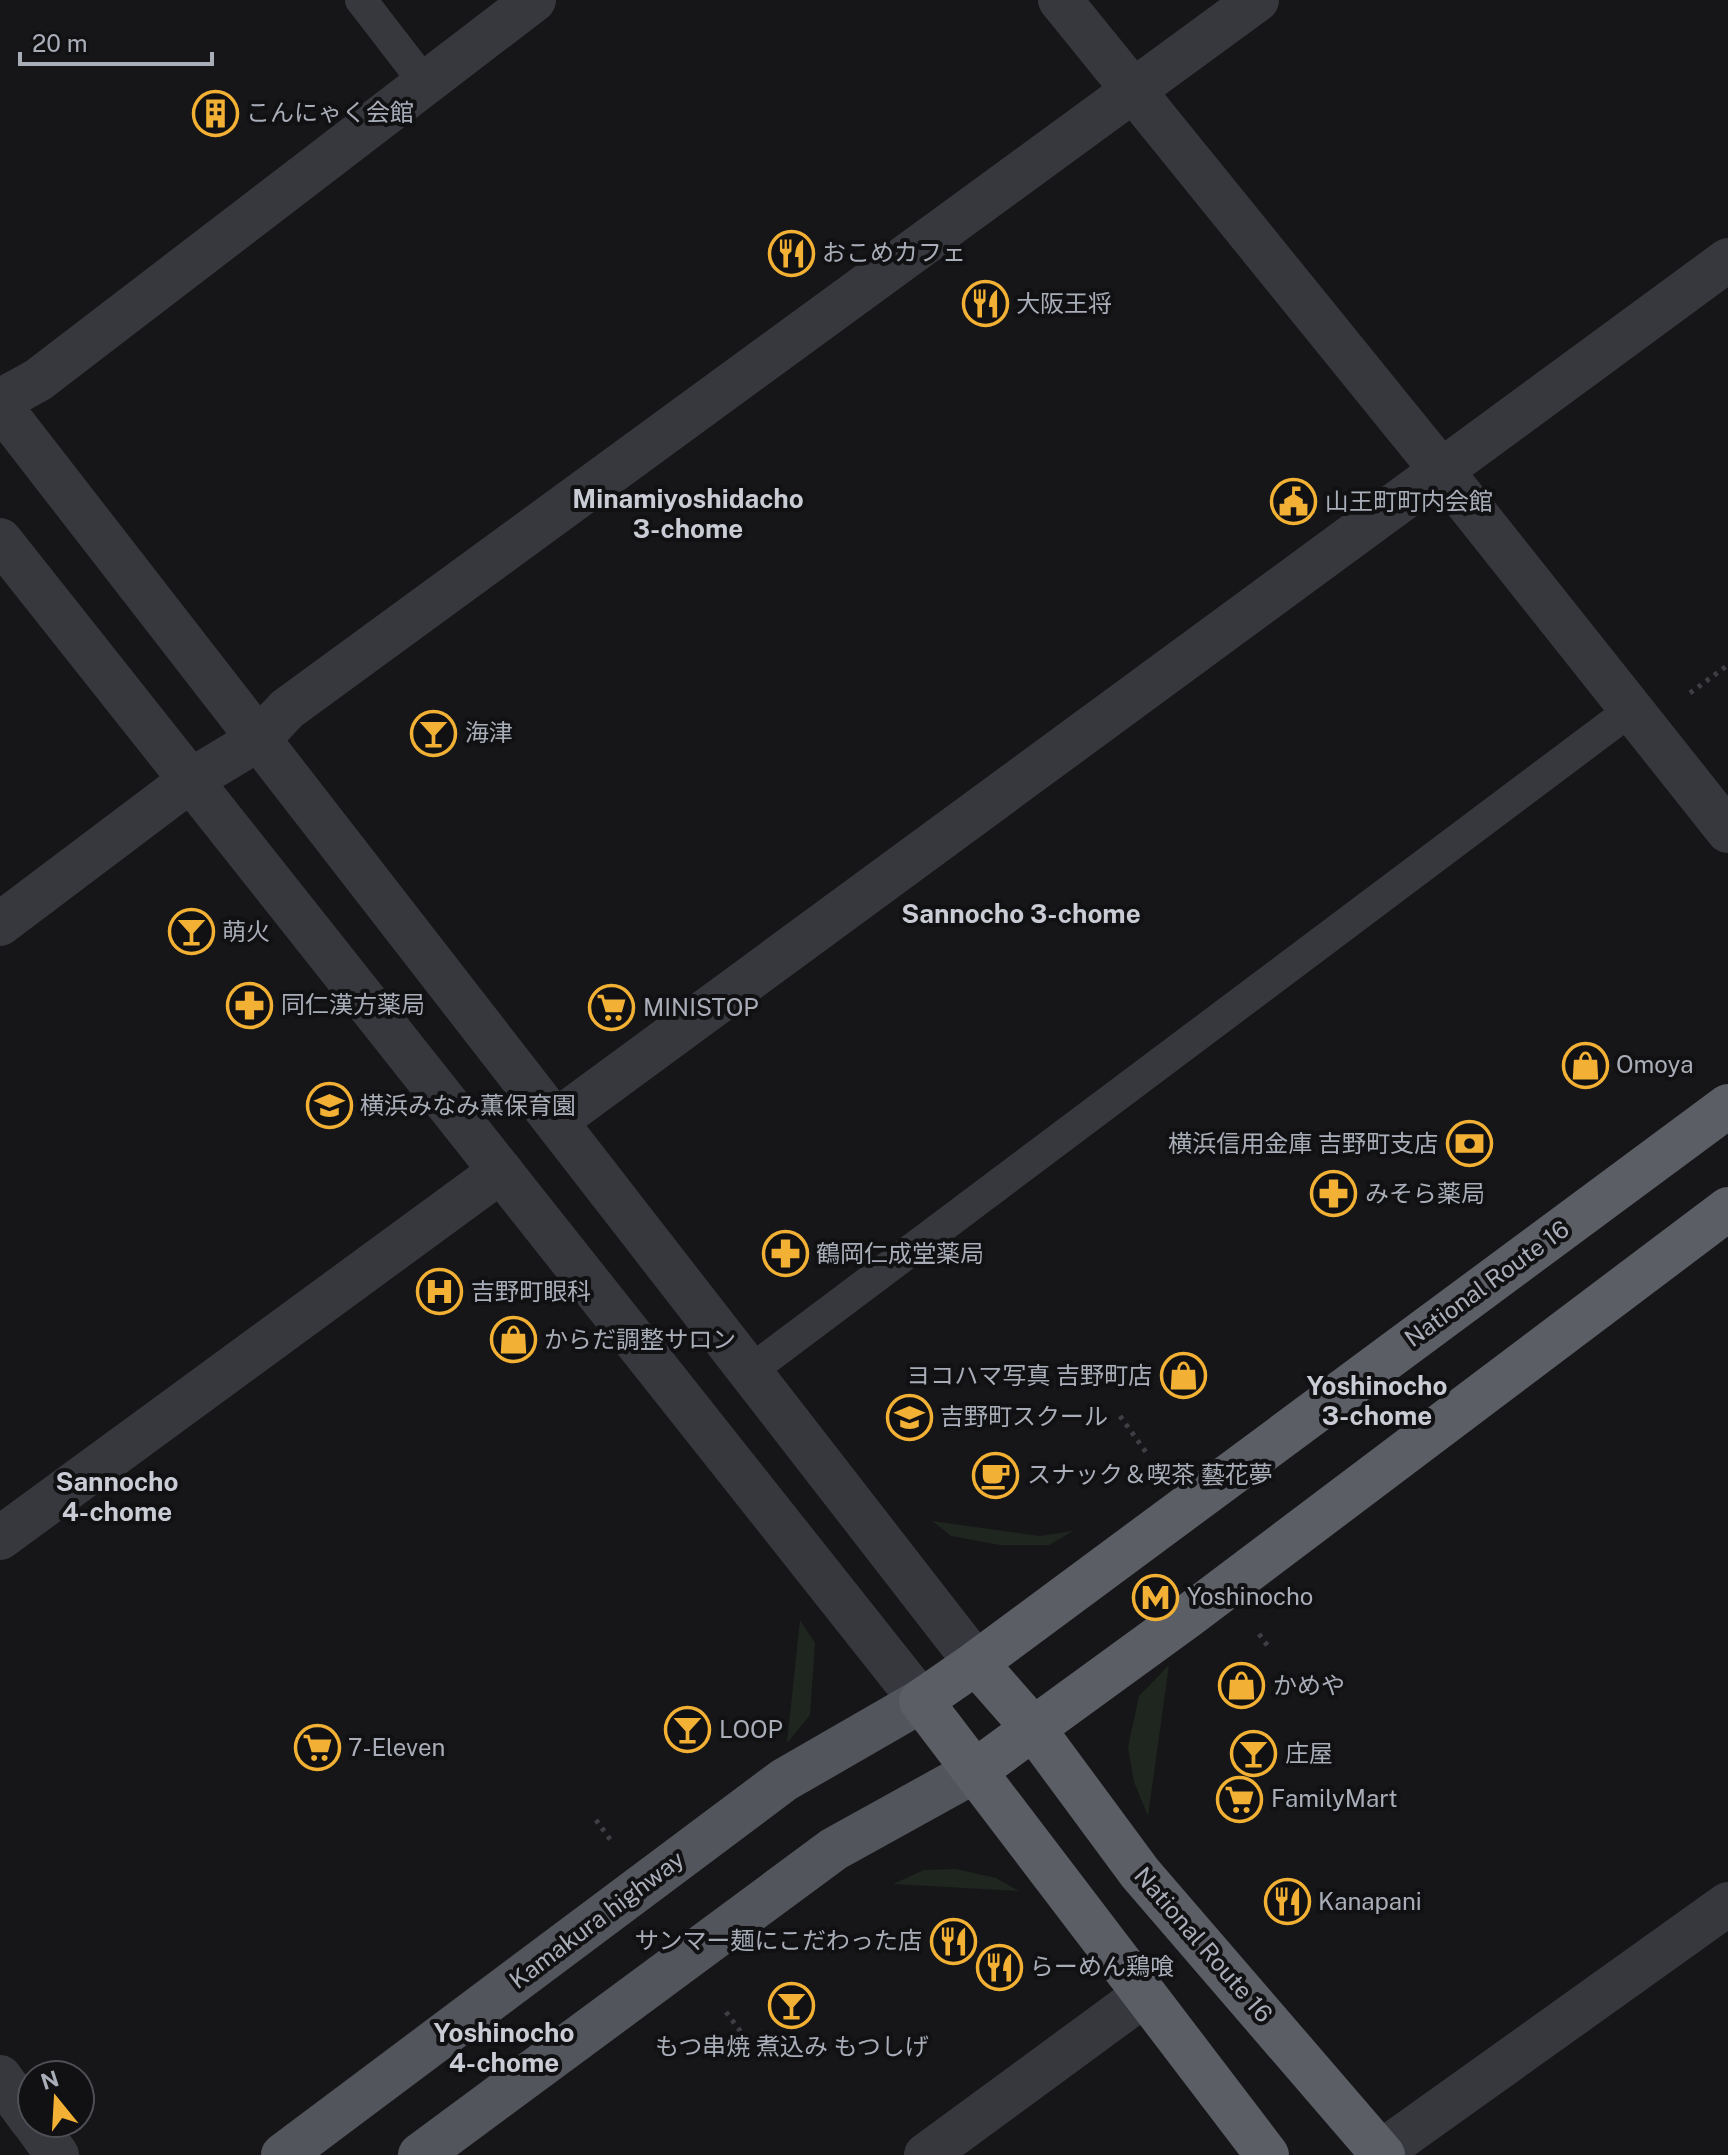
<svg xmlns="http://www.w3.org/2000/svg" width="1728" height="2155" font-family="'Public Sans','Noto Sans JP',sans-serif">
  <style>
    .green { fill: #1e261f }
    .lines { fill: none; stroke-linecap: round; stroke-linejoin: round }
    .path { stroke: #3d3f44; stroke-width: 5; stroke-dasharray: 4 6; stroke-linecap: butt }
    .service { stroke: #37383d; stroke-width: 32 }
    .minor { stroke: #37383d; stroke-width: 44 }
    .tertiary { stroke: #37383d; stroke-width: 44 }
    .primary { stroke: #53555c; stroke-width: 44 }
    .trunk { stroke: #5b5e65; stroke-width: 44 }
    .labels { text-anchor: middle; stroke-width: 8; stroke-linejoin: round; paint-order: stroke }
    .poi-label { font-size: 24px; fill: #a8adb8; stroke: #111113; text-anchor: start }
    .street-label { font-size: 24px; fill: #a8adb8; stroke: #111113 }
    .neighbourhood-label { font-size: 26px; font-weight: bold; fill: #c9ccd4; stroke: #111113 }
  </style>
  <rect width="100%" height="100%" fill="#161618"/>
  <path class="green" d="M932,1521L1040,1536L1073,1531L1049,1545H1000L951,1536Z
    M800,1620L815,1643L810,1715L787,1743Z
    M1169,1665L1148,1816L1134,1782L1128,1747L1139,1696Z
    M956,1869L996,1878L1019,1891L893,1884L924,1870Z"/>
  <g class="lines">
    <path class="path" d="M1690,693L1728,665
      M1120,1416L1148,1455
      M1259,1634L1270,1649
      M596,1820L612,1842
      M726,2012L750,2044"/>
    <path class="service" d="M361,0L425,83
      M750,1371L1632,709"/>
    <path class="minor" d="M1060,0L1441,470L1728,831
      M0,401L38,380L534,0
      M0,924L191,780L259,739L287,709L1257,0
      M556,1121L1728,260
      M0,1538L501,1171
      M0,2077L32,2121
      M34,2123L57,2155
      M1381,2152L1728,1904
      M926,2155L1144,1995"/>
    <path class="tertiary" d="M0,406L976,1663
      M0,540L921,1701"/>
    <path class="primary" d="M283,2155L784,1780L921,1701
      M420,2155L834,1849L975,1771"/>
    <path class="trunk" d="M976,1663L1033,1728L1140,1873L1383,2155
      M975,1771L1188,1616L1728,1209
      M1267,2155L921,1701L976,1663L1728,1106"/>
  </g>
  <defs>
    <symbol id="building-ring" viewBox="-11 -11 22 22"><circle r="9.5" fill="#111113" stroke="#f2b134" stroke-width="1.5"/><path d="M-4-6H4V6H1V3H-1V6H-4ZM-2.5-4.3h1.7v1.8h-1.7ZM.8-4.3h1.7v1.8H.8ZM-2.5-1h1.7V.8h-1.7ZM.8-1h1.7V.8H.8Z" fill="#f2b134"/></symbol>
    <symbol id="restaurant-ring" viewBox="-11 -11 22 22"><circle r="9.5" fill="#111113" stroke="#f2b134" stroke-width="1.5"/><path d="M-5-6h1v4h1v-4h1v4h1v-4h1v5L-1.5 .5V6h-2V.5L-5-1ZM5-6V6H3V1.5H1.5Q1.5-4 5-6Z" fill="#f2b134"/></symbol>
    <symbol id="civic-ring" viewBox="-11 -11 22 22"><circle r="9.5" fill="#111113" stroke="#f2b134" stroke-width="1.5"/><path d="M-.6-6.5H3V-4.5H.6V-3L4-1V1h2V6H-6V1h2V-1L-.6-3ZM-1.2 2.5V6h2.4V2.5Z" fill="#f2b134"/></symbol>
    <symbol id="bar-ring" viewBox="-11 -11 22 22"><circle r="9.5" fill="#111113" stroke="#f2b134" stroke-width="1.5"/><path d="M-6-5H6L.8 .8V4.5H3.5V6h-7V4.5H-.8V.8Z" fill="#f2b134"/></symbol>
    <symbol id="pharmacy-ring" viewBox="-11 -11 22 22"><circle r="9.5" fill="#111113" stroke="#f2b134" stroke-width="1.5"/><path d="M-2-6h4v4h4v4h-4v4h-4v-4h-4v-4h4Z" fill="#f2b134"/></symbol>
    <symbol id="supermarket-ring" viewBox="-11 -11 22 22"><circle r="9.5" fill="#111113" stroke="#f2b134" stroke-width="1.5"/><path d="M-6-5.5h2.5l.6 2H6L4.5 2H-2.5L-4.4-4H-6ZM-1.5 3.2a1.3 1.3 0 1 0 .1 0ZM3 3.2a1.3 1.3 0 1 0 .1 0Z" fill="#f2b134"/></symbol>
    <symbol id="shop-ring" viewBox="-11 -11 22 22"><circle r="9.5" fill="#111113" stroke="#f2b134" stroke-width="1.5"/><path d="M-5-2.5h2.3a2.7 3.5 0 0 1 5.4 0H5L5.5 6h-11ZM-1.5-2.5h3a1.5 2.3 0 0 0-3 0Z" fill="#f2b134"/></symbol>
    <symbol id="school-ring" viewBox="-11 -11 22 22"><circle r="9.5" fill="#111113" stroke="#f2b134" stroke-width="1.5"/><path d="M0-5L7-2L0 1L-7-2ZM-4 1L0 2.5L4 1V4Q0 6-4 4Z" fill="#f2b134"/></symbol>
    <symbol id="bank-ring" viewBox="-11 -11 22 22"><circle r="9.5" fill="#111113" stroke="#f2b134" stroke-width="1.5"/><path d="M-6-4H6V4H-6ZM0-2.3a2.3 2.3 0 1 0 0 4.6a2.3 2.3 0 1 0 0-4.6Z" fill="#f2b134"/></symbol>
    <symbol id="hospital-ring" viewBox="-11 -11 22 22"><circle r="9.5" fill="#111113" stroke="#f2b134" stroke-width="1.5"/><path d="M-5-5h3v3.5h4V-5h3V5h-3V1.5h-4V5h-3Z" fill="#f2b134"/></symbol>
    <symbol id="cafe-ring" viewBox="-11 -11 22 22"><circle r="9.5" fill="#111113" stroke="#f2b134" stroke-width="1.5"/><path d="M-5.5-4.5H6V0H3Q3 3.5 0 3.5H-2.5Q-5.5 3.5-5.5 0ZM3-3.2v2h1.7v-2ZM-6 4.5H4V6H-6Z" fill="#f2b134"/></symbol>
    <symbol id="metro-ring" viewBox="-11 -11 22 22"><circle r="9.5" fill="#111113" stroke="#f2b134" stroke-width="1.5"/><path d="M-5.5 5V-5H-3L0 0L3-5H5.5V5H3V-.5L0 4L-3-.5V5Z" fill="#f2b134"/></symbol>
  </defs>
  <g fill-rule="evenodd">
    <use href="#building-ring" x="190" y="88" width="51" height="51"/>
    <use href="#restaurant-ring" x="766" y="228" width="51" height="51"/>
    <use href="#restaurant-ring" x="960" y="278" width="51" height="51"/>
    <use href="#civic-ring" x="1268" y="476" width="51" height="51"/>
    <use href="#bar-ring" x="408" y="708" width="51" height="51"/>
    <use href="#bar-ring" x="166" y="906" width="51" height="51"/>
    <use href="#pharmacy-ring" x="224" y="980" width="51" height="51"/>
    <use href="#supermarket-ring" x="586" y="982" width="51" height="51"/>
    <use href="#shop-ring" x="1560" y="1040" width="51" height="51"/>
    <use href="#school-ring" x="304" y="1080" width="51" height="51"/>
    <use href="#bank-ring" x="1444" y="1118" width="51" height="51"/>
    <use href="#pharmacy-ring" x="1308" y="1168" width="51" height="51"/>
    <use href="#pharmacy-ring" x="760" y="1228" width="51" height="51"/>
    <use href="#hospital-ring" x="414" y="1266" width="51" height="51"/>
    <use href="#shop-ring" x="488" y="1314" width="51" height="51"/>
    <use href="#shop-ring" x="1158" y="1350" width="51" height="51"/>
    <use href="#school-ring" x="884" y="1392" width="51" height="51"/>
    <use href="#cafe-ring" x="970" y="1450" width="51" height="51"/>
    <use href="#metro-ring" x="1130" y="1572" width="51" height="51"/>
    <use href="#shop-ring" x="1216" y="1660" width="51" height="51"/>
    <use href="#bar-ring" x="662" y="1704" width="51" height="51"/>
    <use href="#supermarket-ring" x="292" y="1722" width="51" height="51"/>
    <use href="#bar-ring" x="1228" y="1728" width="51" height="51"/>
    <use href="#supermarket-ring" x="1214" y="1774" width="51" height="51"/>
    <use href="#restaurant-ring" x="1262" y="1876" width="51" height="51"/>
    <use href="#restaurant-ring" x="928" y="1916" width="51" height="51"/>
    <use href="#restaurant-ring" x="974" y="1942" width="51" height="51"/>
    <use href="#bar-ring" x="766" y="1980" width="51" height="51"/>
  </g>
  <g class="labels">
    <g class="poi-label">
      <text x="246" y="121">こんにゃく会館</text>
      <text x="822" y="261">おこめカフェ</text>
      <text x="1016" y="312">大阪王将</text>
      <text x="1325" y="510">山王町町内会館</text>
      <text x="465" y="741">海津</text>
      <text x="222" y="940">萌火</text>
      <text x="281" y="1013">同仁漢方薬局</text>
      <text x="643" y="1016">MINISTOP</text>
      <text x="1616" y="1073">Omoya</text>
      <text x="360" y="1114">横浜みなみ薫保育園</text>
      <text x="1438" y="1152" text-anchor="end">横浜信用金庫 吉野町支店</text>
      <text x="1365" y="1202">みそら薬局</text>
      <text x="816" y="1262">鶴岡仁成堂薬局</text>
      <text x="471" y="1300">吉野町眼科</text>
      <text x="544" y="1348">からだ調整サロン</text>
      <text x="1152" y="1384" text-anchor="end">ヨコハマ写真 吉野町店</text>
      <text x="940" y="1425">吉野町スクール</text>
      <text x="1027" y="1483">スナック＆喫茶 藝花夢</text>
      <text x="1187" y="1605">Yoshinocho</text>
      <text x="1273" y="1694">かめや</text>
      <text x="719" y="1738">LOOP</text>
      <text x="348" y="1756">7-Eleven</text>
      <text x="1285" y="1762">庄屋</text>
      <text x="1271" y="1807">FamilyMart</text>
      <text x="1318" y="1910">Kanapani</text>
      <text x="922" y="1949" text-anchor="end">サンマー麺にこだわった店</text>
      <text x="1030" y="1975">らーめん鶏喰</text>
      <text x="792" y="2055" text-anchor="middle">もつ串焼 煮込み もつしげ</text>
    </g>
    <g class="street-label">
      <text transform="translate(1487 1284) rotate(-36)" y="8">National Route 16</text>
      <text transform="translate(597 1920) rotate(-37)" y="8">Kamakura highway</text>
      <text transform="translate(1203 1945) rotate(49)" y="8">National Route 16</text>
    </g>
    <g class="neighbourhood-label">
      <text x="688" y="508">Minamiyoshidacho<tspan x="688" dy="30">3-chome</tspan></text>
      <text x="1021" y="923">Sannocho 3-chome</text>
      <text x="1377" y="1395">Yoshinocho<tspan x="1377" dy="30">3-chome</tspan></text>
      <text x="117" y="1491">Sannocho<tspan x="117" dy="30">4-chome</tspan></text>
      <text x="504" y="2042">Yoshinocho<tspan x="504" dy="30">4-chome</tspan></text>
    </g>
  </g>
  <g transform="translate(56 2099) rotate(342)"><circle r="38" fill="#111113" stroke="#4d4f55" stroke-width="2"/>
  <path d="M0-6L14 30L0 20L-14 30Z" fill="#f2b134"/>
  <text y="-12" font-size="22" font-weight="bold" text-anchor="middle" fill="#a8adb8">N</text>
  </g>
  <path d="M20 52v12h192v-12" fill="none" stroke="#a8adb8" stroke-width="4"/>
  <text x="32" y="52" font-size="24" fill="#a8adb8" stroke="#111113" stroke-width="6" paint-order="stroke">20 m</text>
</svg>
